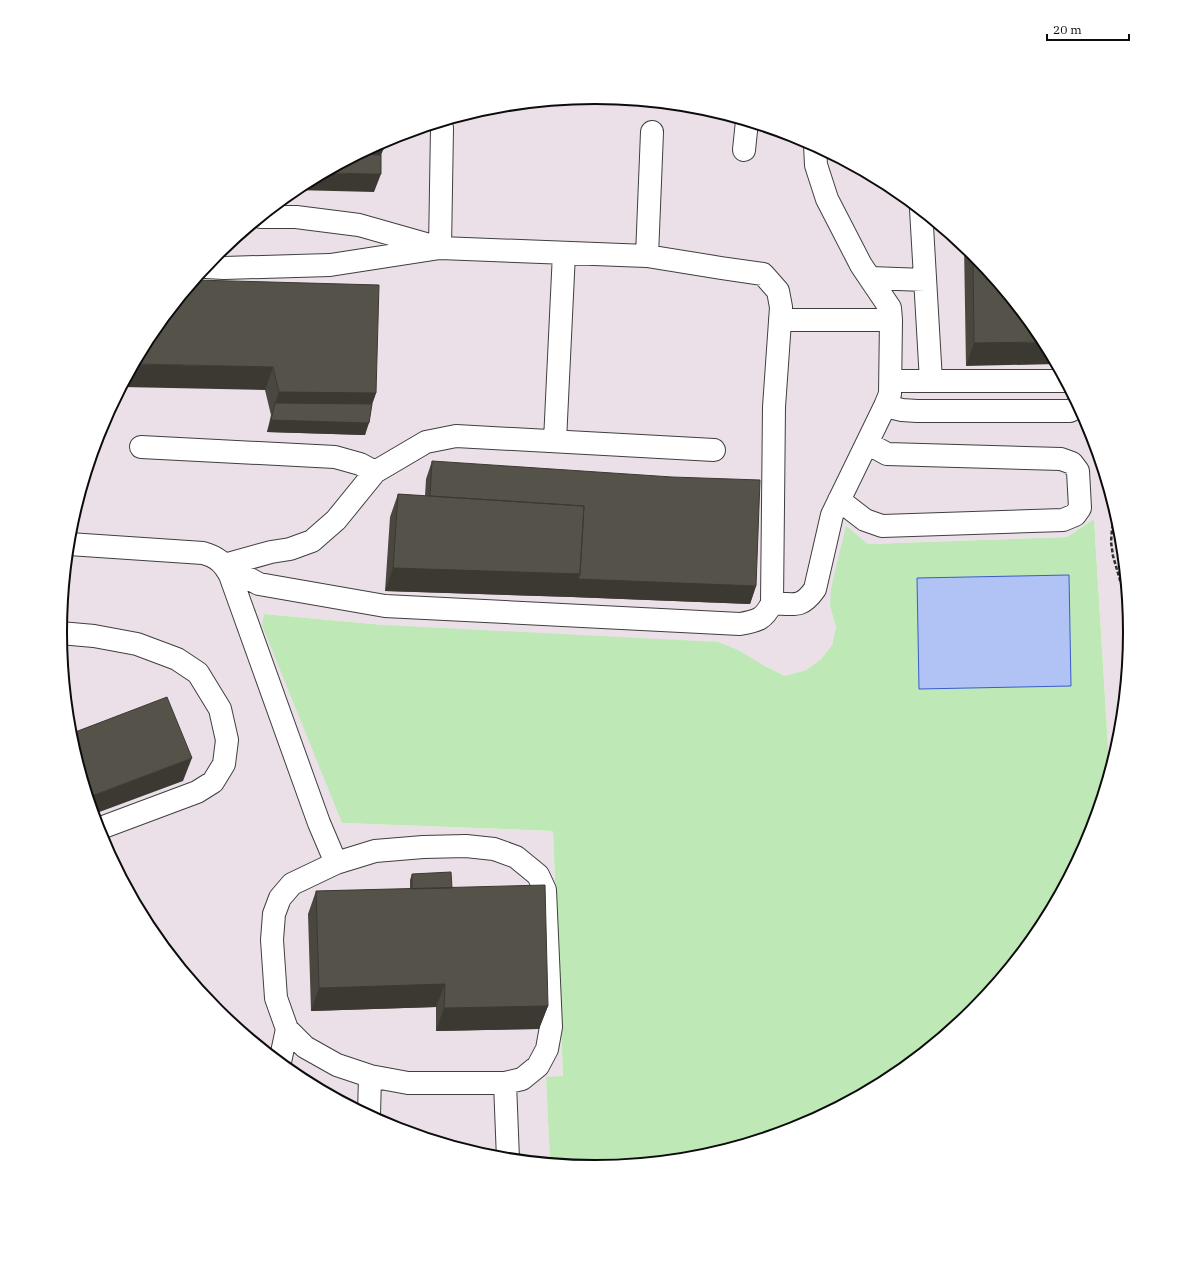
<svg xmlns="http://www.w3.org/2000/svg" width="1191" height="1264" font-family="'IBM Plex Serif',serif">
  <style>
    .industrial { fill: #ebe0e8 }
    .green { fill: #bee8b6 }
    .water { fill: #b1c3f5; stroke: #395ccb }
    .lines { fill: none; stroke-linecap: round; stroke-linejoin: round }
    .minor-casing { stroke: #3f3f3f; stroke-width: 24 }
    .path { stroke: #2e2e2e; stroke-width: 2.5; stroke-dasharray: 4 2; stroke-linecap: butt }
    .minor { stroke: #fff; stroke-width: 22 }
    .wall { fill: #49473f }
    .shaded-wall { fill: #3c3933 }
    .building { fill: #555249; stroke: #3c3933 }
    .rim { fill: none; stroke: #0c0c0c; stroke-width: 2 }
  </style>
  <rect width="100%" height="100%" fill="#fcffeb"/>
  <path class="industrial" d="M596,97L700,107L801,137L893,187L974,254L1041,335L1090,427L1121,528L1131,632L1121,737L1112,764H1109L1094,519L1067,537L868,544L846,527L830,607L836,627L832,645L821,659L806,670L785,676L763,665L384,625L264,614L342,823L553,831L563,1077H546L550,1163L491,1157L390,1127L298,1077L217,1010L150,929L101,837L70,736L60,632L70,527L101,427L150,334L217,253L298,187L391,137L491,107Z"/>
  <path class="green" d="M1094,519L1109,763L1112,764L1090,837L1041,930L974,1011L893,1077L800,1127L700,1157L595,1167L550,1163L546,1077L563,1076L553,831L342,823L262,625L264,614L384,625L718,642L738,650L763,665L785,676L806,670L821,659L832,645L836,627L830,607L831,588L846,526L868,544L1067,537Z"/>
  <path class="water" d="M1069,575L1071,686L919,689L917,578Z"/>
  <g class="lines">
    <defs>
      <path id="minor" d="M815,145L816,165L827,199L861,265L890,308L891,320
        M744,150L747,121
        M921,209L931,381H1065
        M261,217H296L359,225L440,248L442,128L440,122
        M647,256L652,132
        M206,267L224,268L330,265L440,248L647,256L721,268L763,274L778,291L781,307L774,407L772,603C764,619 758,621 740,624L385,606L259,584L224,565
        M870,278L925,280
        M891,381H931
        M885,406L902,410L917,411H1070L1076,408L1078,404
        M555,441L564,253
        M141,447L335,457L360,464L375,472L336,520L312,541L290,549L271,552L224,565
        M375,472L426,442L456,436L714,450
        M839,500L865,520L882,526L1063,520L1075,515L1080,508L1078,471L1072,463L1061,459L887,454L867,443
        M69,544L203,553C217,557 223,562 230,575L319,823L336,863L292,884L280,898L274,914L272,940L276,998L287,1029L305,1047L337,1065L370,1076L408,1083H505L508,1159
        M772,603C794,604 801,609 815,589L832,515L885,406L890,394L891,320H780
        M60,633L94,636L137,644L177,659L198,673L220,709L227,740L224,764L213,782L197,792L98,829
        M336,863L375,851L423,847L466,846L494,849L516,857L538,875L545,890L551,1027L547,1049L538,1066L522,1079L505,1083
        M280,1062L287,1029
        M369,1115L370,1076"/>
    </defs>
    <use href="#minor" class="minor-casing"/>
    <path class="path" d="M1116,513L1112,529L1111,542L1113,556L1129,611"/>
    <use href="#minor" class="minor"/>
  </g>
  <path class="wall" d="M964,245L974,254L1041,335L966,366Z
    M150,334L376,393L372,404L365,435L267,432L271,415L265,390Z
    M432,461L756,586L750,604L572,597L385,591L390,517L398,494L425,496L426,479Z
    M412,874L452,888L548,1006L539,1029L436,1031V1007L311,1011L308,914L316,891L410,889V880Z"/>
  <path class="shaded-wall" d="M368,149L383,150L375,173L327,171Z
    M324,173L381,174L374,192L294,190L298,187Z
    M1045,342L1057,364L966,366L974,343Z
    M135,364L273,367L265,390L122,387Z
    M279,392L376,393L368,416L275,403Z
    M271,420L369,423L365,435L267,432Z
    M393,568L580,574L572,597L385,591Z
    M578,579L756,586L750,604L572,597Z
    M192,758L183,781L94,814L89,797Z
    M445,984L436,1007L311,1011L319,988Z
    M548,1006L539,1029L436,1031L444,1008Z"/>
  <path class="building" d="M384,141L383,150L368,149Z
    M359,154L381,155V174L324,173Z
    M973,252L1041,335L1045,342L974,343Z
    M195,280L379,285L376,393L279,392L273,367L135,364L150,334Z
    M275,403L372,404L369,423L271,420Z
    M432,461L672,477L760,480L756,586L578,579L580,574L584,506L430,496Z
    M398,494L584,506L580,574L393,568Z
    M167,697L192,758L89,797L70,734Z
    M451,872L452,888L412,889V874Z
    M545,885L548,1006L444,1008L445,984L319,988L316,891Z"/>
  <path d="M0 0H1191V1264H0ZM67 632a528 528 0 1 1 1056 0a528 528 0 1 1-1056 0Z" fill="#fff" fill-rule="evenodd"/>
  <path class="rim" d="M67 632a528 528 0 1 1 1056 0a528 528 0 1 1-1056 0Z"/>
  <path d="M1047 34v6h82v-6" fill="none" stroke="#0c0c0c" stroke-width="2"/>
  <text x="1053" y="34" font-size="12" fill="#0c0c0c" stroke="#ffffff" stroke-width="3" paint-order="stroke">20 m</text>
</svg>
